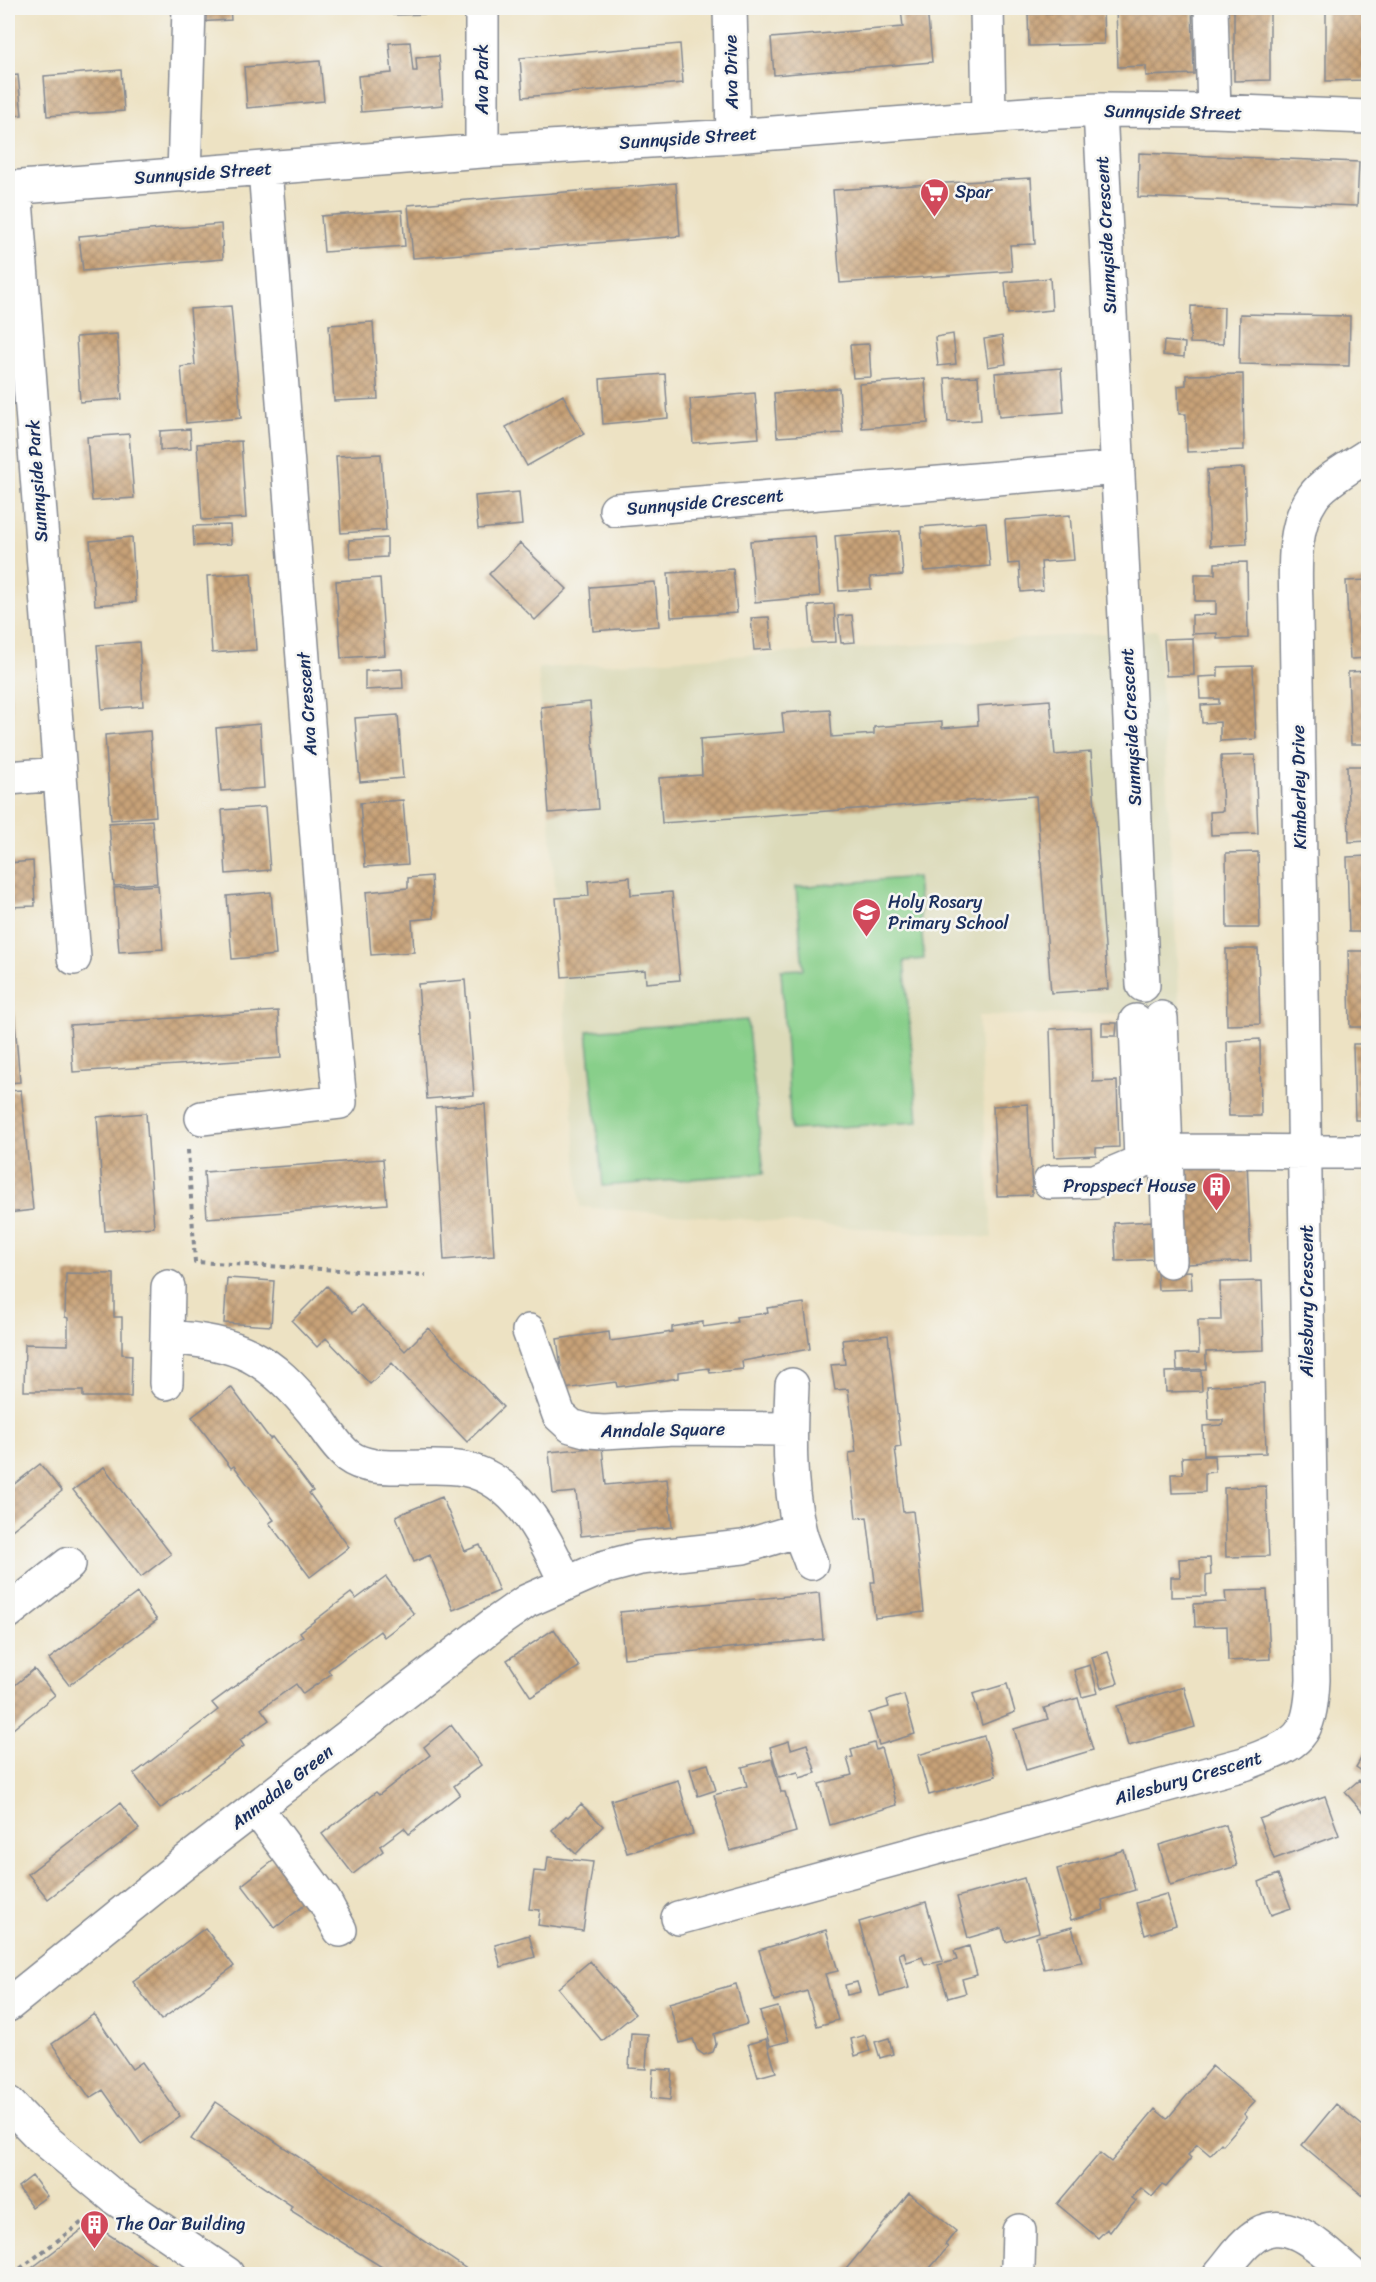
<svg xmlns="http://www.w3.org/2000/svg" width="1376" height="2282" font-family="Sriracha,sans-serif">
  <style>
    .built { fill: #dcdab9 }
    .pitch { fill: #88cf8a; stroke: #527f74; stroke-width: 1.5 }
    .building { fill: url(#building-cross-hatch) }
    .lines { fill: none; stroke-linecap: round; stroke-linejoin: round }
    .minor-casing { stroke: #848890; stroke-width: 36 }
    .path { stroke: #848890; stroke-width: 4; stroke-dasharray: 4.5 4.5; stroke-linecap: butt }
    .minor { stroke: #fff; stroke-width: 33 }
    .labels { text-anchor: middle; stroke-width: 5; stroke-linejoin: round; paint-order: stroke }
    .street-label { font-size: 18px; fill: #1b2f5e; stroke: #f6f6f2 }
    .poi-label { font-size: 18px; fill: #1b2f5e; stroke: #f6f6f2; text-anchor: start }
  </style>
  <defs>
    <pattern id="building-cross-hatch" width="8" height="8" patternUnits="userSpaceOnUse" patternTransform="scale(1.5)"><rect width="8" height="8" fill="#c8a277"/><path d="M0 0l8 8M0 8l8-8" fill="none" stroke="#a28465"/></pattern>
  </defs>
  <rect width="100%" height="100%" fill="#f6f6f2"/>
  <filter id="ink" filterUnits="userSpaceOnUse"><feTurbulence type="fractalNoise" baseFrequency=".0167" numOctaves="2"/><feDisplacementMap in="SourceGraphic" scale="12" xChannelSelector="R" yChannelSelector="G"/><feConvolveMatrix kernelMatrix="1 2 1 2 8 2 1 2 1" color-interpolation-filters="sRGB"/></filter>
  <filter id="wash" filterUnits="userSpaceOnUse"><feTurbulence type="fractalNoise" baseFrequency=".008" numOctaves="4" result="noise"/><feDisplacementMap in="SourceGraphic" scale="24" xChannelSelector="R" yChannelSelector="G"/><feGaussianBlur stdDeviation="1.35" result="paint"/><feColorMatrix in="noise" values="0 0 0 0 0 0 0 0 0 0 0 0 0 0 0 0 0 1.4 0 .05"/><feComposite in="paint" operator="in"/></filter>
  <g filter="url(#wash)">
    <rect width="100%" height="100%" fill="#ede2c3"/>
    <path class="built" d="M1158,630L1180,1012L978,1016L992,1238L580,1207L538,668Z"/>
    <path class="pitch" d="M917,877L924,959L904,961L918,1122L791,1130L781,970L803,969L796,887Z
      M747,1020L764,1173L603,1186L587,1031Z"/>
    <g id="blocks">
      <path class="building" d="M194,8H230L231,20L195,22Z
        M393,8H430V14L393,15Z
        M927,8L932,62L774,75L771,38L903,27L901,9Z
        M1116,8H1192L1194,74L1146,76V66L1118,67Z
        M1234,8H1270V80L1234,81Z
        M1326,8H1365V80L1326,81Z
        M1103,11L1104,44L1029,46L1028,14Z
        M410,42L413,71H417L416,58L439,56L443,105L361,112L358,76L392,73L389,43Z
        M680,44L683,83L523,97L520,58Z
        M320,61L324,101L247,108L244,67Z
        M121,70L124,111L47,116L44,76Z
        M18,75L22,115L8,116V76Z
        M1139,153L1359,162L1357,206L1138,197Z
        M1031,178L1035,244L1010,245L1012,271L840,283L833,190Z
        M676,183L680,236L413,258L408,205Z
        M402,210L405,246L324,252L321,216Z
        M221,224L223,259L83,271L79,236Z
        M1050,278L1052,310L1008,314L1005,282Z
        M231,306L241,418L186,423L181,367L195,365L190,309Z
        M1191,306L1224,307L1223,344L1190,343Z
        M1240,314L1350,316L1349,366L1239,364Z
        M373,322L378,399L334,401L329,325Z
        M117,334L122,399L80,402L76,337Z
        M953,334L956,364L938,366L935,337Z
        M1002,336L1006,364L988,367L984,339Z
        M1164,341L1185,343L1184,357L1163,355Z
        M869,344L871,377L853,378L850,345Z
        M1061,368L1064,412L999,417L995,373Z
        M665,374L668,418L603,424L600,379Z
        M1243,374L1244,450L1187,452L1186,414H1179L1178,386L1186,385V375Z
        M978,376L981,420L948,422L945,378Z
        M925,379L928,423L862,428L859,384Z
        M839,388L843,433L777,437L774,393Z
        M755,393L759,438L693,443L690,399Z
        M563,395L584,434L527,466L506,427Z
        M190,429L191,448L160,450V431Z
        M129,434L134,498L92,501L87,437Z
        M241,441L246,518L202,520L197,444Z
        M381,454L386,530L341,533L336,456Z
        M1244,468L1247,544L1210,546L1207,470Z
        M519,492L522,525L478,529L475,496Z
        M1070,515L1074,560L1041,562L1043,590L1021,592L1019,563L1008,564L1005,520Z
        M1366,515H1368V533H1367Z
        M986,522L990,566L924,571L921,527Z
        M230,525L231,544L194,546L193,526Z
        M900,531L903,575L870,577L871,589L839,591L835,536Z
        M815,536L820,596L755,602L750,541Z
        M132,537L136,602L95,605L90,541Z
        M387,538V557L350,559L349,540Z
        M520,543L567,589L535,620L489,574Z
        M1247,562L1248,638L1217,639V633L1192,634V615L1216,614V601H1195V574H1215V563Z
        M733,569L737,613L671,617L668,573Z
        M251,573L256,650L212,653L207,576Z
        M380,578L385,655L341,658L336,581Z
        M1368,580V658L1350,659L1346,581Z
        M655,582L659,626L593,631L590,587Z
        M834,604L836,642L812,643L809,606Z
        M852,615L855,642L841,643L838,616Z
        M769,617L772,649L754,650L751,618Z
        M1193,638L1194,675L1166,676L1164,639Z
        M139,642L143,706L102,709L97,645Z
        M1253,666L1256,739L1220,741V722L1202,723L1201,705L1219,704V699H1200L1199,677L1218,676V667Z
        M402,669L403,688L365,690V671Z
        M1368,671V744H1351L1348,672Z
        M8,673H9L12,717H8Z
        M1050,700L1055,755L1091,752L1108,989L1051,993L1036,796L662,823L659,778L702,775L700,739L784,732L782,713L830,710L832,737L874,734V727L942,722V728L978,725L977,706Z
        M590,702L598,809L549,813L541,707Z
        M398,715L403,778L360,782L355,718Z
        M260,724L264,788L221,791L216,728Z
        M150,731L156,816L111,820L105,735Z
        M1255,755L1258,833L1211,835L1210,812L1223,811L1221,756Z
        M1347,766H1368V841L1349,842Z
        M403,800L408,864L365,867L360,803Z
        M265,807L270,870L226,874L222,810Z
        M152,820L157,883L114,886L109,823Z
        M1258,852L1260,928H1227L1226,853Z
        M1368,856V932H1349L1347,857Z
        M33,861L35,906L8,907V863Z
        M431,876L434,918L412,920L414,952L371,955L366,892L408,888V878Z
        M630,877L631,895L672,892L680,980L646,983L645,970L562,977L556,898L589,896L588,881Z
        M158,885L163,949L119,952L114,888Z
        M271,892L276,955L232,959L227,896Z
        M1226,949H1258L1260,1024L1227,1025Z
        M1348,951H1368V1027H1350Z
        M8,965H10L20,1082L8,1083Z
        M465,980L474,1095L427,1099L418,984Z
        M278,1011L281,1058L73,1072L70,1025Z
        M1102,1023H1117L1116,1036H1102Z
        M1091,1027L1093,1082L1117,1081L1119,1147L1096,1148V1155L1054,1157L1050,1029Z
        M1260,1039L1261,1116H1229L1227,1041Z
        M1353,1044H1368V1120H1355Z
        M21,1090L33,1210L8,1213V1091Z
        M485,1104L494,1256L444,1260L435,1107Z
        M1028,1104L1032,1195L997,1196L993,1106Z
        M146,1113L154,1227L105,1231L97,1117Z
        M383,1159L387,1204L207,1218L204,1172Z
        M1247,1160L1251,1261L1187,1264L1183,1162Z
        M1368,1198V1258H1367L1365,1199Z
        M1154,1221L1156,1259L1116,1261L1114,1223Z
        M1191,1271L1192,1289L1158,1290L1157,1273Z
        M66,1273L114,1274V1317H122V1354L132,1355L131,1397H83V1391H24L25,1344L68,1345V1318L65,1317Z
        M227,1278L274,1281L271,1326L224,1323Z
        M1262,1281L1264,1350L1206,1352V1369L1177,1370L1176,1354L1199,1353L1198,1320H1221L1220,1282Z
        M327,1286L352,1313L361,1305L405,1351L428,1328L503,1407L467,1442L392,1363L370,1384L326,1338L317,1347L292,1321Z
        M804,1303L810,1349L742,1361L743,1369L710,1373L709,1368L678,1372V1378L646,1383L617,1387L616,1382L564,1389L557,1339L609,1332L610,1341L640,1337L672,1332V1327L703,1322V1327L737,1322L736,1317L768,1313L767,1308Z
        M888,1335L901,1447L895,1448L903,1512L913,1511L924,1612L875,1618L871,1582H875L867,1517L856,1518L849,1453L856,1452L848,1389L835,1390L831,1365L845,1364L842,1340Z
        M1201,1371L1202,1391L1166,1392L1165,1372Z
        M1264,1383L1266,1453L1204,1455L1203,1426L1223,1425V1420H1209L1207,1386Z
        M231,1387L270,1439L272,1437L313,1491L309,1493L349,1547L310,1577L269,1523L274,1520L234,1466L231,1468L192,1417Z
        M602,1447L606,1485L667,1479L672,1527L581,1536L576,1492L553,1494L549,1452Z
        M1214,1456L1215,1472L1205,1473V1492L1172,1493L1171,1474H1183L1182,1457Z
        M40,1464L62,1491L8,1533V1489Z
        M104,1467L171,1554L141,1577L73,1490Z
        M1266,1486L1269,1556L1226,1557L1224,1488Z
        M442,1497L465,1551L480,1545L499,1591L453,1610L430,1555L414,1562L396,1516Z
        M1210,1558L1211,1575L1206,1576V1596L1171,1597V1577H1180L1179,1559Z
        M386,1577L414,1614L384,1637L380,1631L328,1670L331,1674L303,1694L296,1684L261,1709L269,1720L240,1740L244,1746L160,1809L134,1774L218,1710L212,1703L303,1636L300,1632L351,1593L356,1599Z
        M1267,1590L1270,1659L1228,1661L1227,1626L1195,1627L1194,1604L1226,1602L1225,1591Z
        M137,1593L157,1620L69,1685L49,1659Z
        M819,1593L823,1639L624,1658L620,1612Z
        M554,1629L579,1667L531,1697L507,1660Z
        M1108,1652L1118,1683L1101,1688L1092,1657Z
        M1090,1665L1098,1693L1082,1697L1074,1670Z
        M34,1669L55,1695L8,1733V1691Z
        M1007,1684L1015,1712L982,1725L973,1694Z
        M1184,1687L1195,1727L1128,1746L1117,1706Z
        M904,1695L915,1734L879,1745L869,1713L889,1707L887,1700Z
        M1078,1698L1093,1750L1026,1770L1014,1729L1048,1719L1044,1708Z
        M451,1725L481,1765L454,1786L460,1794L409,1834L404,1828L380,1846L383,1851L353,1874L322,1834L376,1792L379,1795L430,1755L424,1747Z
        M984,1736L996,1776L929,1795L918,1755Z
        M789,1741L791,1749L807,1744L816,1773L800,1778L798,1772L779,1777L770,1747Z
        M874,1743L876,1750L881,1748L897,1805L830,1825L819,1784L852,1775L847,1758L853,1757L851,1750Z
        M1368,1747V1775L1356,1767Z
        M772,1759L781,1792H785L796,1832L730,1851L714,1795L747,1786L742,1767Z
        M708,1764L716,1790L698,1796L690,1769Z
        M678,1780L693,1834L627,1853L611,1800Z
        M1359,1780L1368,1791L1367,1817L1345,1792Z
        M1325,1796L1339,1835L1274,1859L1259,1819Z
        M120,1803L139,1829L48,1899L28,1874Z
        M581,1804L603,1826L576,1854L552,1830L566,1816L568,1817Z
        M1226,1825L1237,1866L1170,1885L1159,1845Z
        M1124,1850L1135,1890L1102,1900L1104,1910L1071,1920L1057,1869Z
        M278,1857L311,1900L275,1928L242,1885Z
        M548,1857L593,1862L583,1931L538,1925L540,1910L529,1909L534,1871L546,1872Z
        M1278,1874L1291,1908L1271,1915L1259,1882Z
        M1024,1878L1039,1932L1006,1942L1002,1928L968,1938L957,1897Z
        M1166,1894L1176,1925L1145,1935L1136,1903Z
        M926,1902L943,1961L925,1965L922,1957L907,1962L904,1952L899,1954L909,1988L880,1996L859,1922Z
        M1072,1927L1082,1962L1044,1969L1036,1937Z
        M205,1928L234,1966L161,2020L133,1982Z
        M826,1930L838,1971L825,1974L838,2020L817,2026L807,1991L774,2001L759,1950Z
        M529,1935L535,1957L501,1967L495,1945Z
        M969,1946L977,1975L962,1979L966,1993L948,1998L938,1965L957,1960L954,1951Z
        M590,1961L635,2014L602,2041L558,1988Z
        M857,1982L860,1992L847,1995L845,1985Z
        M736,1984L747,2024L714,2034L716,2044L713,2052L704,2055L697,2050L693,2039L680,2043L669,2003Z
        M778,2007L789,2041L770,2046L760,2012Z
        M94,2014L132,2069L142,2062L180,2116L141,2144L103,2090L90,2098L52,2044Z
        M631,2033L648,2034L646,2069L629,2068Z
        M865,2035L870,2051L855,2056L851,2039Z
        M889,2038L893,2054L880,2058L875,2042Z
        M766,2039L776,2072L758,2077L748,2044Z
        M1212,2066L1255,2102L1244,2114L1247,2117L1223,2145L1221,2143L1210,2155L1197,2144L1188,2155L1191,2158L1166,2187L1162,2185L1152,2197L1141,2188L1132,2198L1136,2201L1123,2215L1110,2232L1107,2229L1098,2238L1057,2204L1100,2153L1111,2162L1155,2109L1167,2119Z
        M653,2069L672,2070L670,2100L651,2098Z
        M216,2102L468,2270L465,2274H393L290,2210L292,2206L191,2139Z
        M1336,2104L1368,2130V2200L1302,2145Z
        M32,2176L47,2196L32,2207L18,2187Z
        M909,2193L956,2231L945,2245L948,2247L925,2274H842Z
        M91,2223L170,2274H24Z"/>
    </g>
  </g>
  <g filter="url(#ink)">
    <use href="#blocks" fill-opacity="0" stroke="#848890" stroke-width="1.5"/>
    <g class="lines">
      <defs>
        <path id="minor" d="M730,8L733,136
          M987,8L989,116
          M1211,8L1214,111
          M1100,110L1143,985
          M482,151V8
          M184,175L189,8
          M15,187L74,958
          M8,188L482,151L733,136L1039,113L1100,110L1214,111L1368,117
          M616,510L1118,468
          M8,778L60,774
          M1161,1018L1170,1261
          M1136,1021L1141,1161
          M202,1118L340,1102L326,955L265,169
          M1050,1182L1095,1181L1166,1151L1368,1152
          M529,1331L559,1415L571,1426L589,1431L604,1432L675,1428L790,1429
          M167,1337C239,1342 269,1357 314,1413C323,1425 336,1447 348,1456C364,1468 386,1467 405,1467C424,1468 444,1465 464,1469C519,1480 544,1537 566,1583
          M166,1383L168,1287
          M792,1385C790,1433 788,1481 799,1528C801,1540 807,1551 811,1563
          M8,1612L69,1564
          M256,1808L324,1900L340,1930
          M678,1918L1244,1764C1298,1743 1310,1741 1313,1680C1306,1325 1303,969 1296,614C1296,576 1290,530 1313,497C1324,481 1352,466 1368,455
          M8,2005L183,1864L494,1624L527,1601L602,1568L640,1558L743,1547L799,1530
          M8,2103L39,2135L115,2198L227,2274
          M1016,2274L1018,2266L1019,2231
          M1220,2274C1230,2263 1239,2248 1251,2239C1287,2209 1324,2252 1351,2274"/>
      </defs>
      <use href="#minor" class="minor-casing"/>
      <path class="path" d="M188,1150L195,1262L426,1275
        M13,2274L85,2220"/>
      <use href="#minor" class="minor"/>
    </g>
  </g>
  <defs>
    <symbol id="supermarket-pin" viewBox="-11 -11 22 30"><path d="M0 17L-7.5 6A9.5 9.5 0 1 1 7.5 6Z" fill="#d1495b" stroke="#f6f6f2"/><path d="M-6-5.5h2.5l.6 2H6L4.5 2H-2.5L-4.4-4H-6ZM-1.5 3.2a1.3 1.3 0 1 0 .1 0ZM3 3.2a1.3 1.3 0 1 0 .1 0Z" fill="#fff"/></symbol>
    <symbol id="school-pin" viewBox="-11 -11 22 30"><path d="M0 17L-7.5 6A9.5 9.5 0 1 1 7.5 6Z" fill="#d1495b" stroke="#f6f6f2"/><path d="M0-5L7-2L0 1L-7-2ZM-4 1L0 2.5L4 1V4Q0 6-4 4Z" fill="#fff"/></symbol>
    <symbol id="building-pin" viewBox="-11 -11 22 30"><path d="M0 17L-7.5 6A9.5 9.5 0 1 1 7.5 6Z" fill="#d1495b" stroke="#f6f6f2"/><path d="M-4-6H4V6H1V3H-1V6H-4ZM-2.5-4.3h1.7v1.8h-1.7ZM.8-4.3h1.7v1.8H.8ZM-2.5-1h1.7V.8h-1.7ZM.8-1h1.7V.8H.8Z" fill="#fff"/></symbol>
  </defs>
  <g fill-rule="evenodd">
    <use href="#supermarket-pin" x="918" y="176" width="33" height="45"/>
    <use href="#school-pin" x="850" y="896" width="33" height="45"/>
    <use href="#building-pin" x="1200" y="1170" width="33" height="45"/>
    <use href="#building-pin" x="78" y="2208" width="33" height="45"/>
  </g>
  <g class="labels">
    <g class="street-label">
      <text transform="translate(731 72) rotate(-91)" y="6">Ava Drive</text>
      <text transform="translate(482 79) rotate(-90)" y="6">Ava Park</text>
      <text transform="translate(1173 112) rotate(1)" y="6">Sunnyside Street</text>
      <text transform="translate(688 138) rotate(-4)" y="6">Sunnyside Street</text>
      <text transform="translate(203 173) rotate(-4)" y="6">Sunnyside Street</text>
      <text transform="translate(1106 235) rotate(-93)" y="6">Sunnyside Crescent</text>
      <text transform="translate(37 481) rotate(-94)" y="6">Sunnyside Park</text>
      <text transform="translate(705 502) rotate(-5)" y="6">Sunnyside Crescent</text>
      <text transform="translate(307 704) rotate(-94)" y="6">Ava Crescent</text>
      <text transform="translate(1131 727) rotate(-93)" y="6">Sunnyside Crescent</text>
      <text transform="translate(1299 787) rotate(-91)" y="6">Kimberley Drive</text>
      <text transform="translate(1307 1301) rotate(-90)" y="6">Ailesbury Crescent</text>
      <text transform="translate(663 1430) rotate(-1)" y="6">Anndale Square</text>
      <text transform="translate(1188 1778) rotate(-16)" y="6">Ailesbury Crescent</text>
      <text transform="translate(282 1787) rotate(-38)" y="6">Annadale Green</text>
    </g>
    <g class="poi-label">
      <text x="955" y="198">Spar</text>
      <text x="888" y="908">Holy Rosary<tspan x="888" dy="21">Primary School</tspan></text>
      <text x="1196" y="1192" text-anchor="end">Propspect House</text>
      <text x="115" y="2230">The Oar Building</text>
    </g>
  </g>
  <rect width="1376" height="2282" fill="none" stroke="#f6f6f2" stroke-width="30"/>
</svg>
